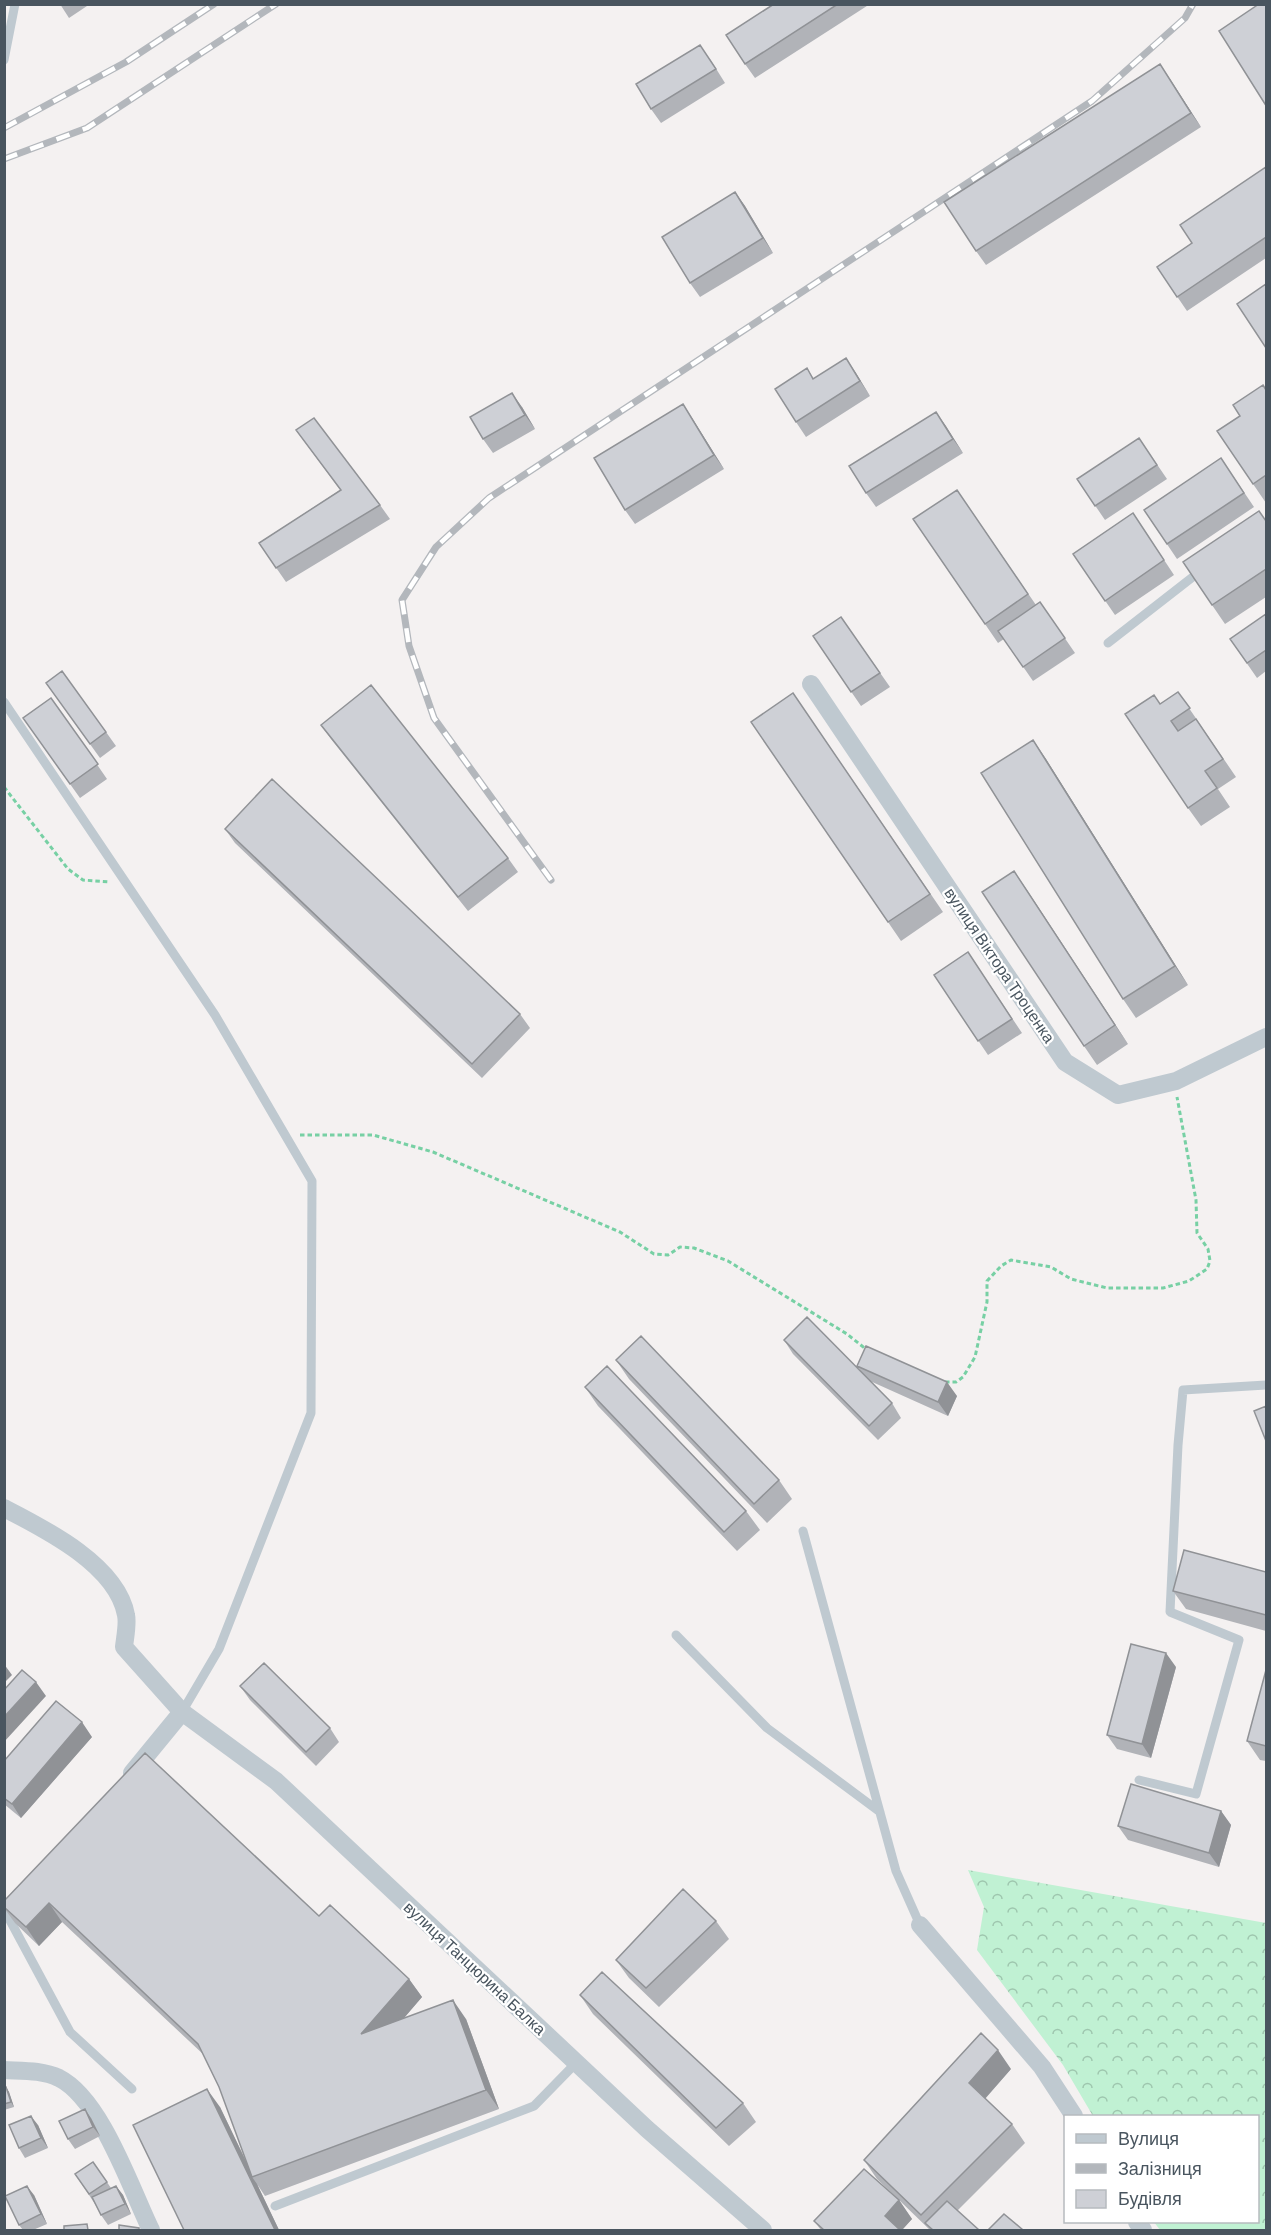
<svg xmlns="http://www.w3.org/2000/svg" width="1271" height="2235" font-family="Barlow,sans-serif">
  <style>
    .forest { fill: url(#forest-crowns) }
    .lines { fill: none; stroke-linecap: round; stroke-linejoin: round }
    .path { stroke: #77d0a4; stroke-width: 3; stroke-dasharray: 4.5 3; stroke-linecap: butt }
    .lane { stroke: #bfc9d0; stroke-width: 9 }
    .street { stroke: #bfc9d0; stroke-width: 18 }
    .rail-casing { stroke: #b3b7bc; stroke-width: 7 }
    .rail { stroke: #fff; stroke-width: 4.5; stroke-dasharray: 14; stroke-linecap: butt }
    .wall { fill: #b1b3b8 }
    .shaded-wall { fill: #909296 }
    .building { fill: #ced0d6; stroke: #909296; stroke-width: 1.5 }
    .labels { text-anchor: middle; stroke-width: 4.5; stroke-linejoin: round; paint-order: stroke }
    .street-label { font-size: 16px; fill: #49555f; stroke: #fff }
  </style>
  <defs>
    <pattern id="forest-crowns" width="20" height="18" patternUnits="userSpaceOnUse" patternTransform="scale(1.5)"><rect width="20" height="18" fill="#c0f1d3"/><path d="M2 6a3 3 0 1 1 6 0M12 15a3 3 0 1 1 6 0" fill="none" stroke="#9ec6ae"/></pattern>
  </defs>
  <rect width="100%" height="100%" fill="#f4f1f1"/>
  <path class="forest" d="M968,1870L1266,1923V2230H1160L1154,2222H1258V2116H1093L1063,2065L977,1950L984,1907Z"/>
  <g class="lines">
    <path class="path" d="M4,787L68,869L83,880L109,882
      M300,1135H373L433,1152L620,1232L654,1254L668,1255L680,1247L694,1248L728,1261L847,1334L867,1350
      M945,1382H956L963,1377L975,1357L987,1302V1281L1001,1266L1011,1260L1051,1267L1071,1279L1107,1288H1163L1189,1281L1207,1269L1210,1261L1208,1249L1197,1233L1196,1200L1177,1097"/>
    <path class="lane" d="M4,60L15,4
      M1108,643L1203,569
      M4,702L215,1015L312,1181L311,1413L219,1649L182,1712
      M803,1531L896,1871L920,1925
      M676,1635L767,1728L880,1812
      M1139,1780L1196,1794L1239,1640L1170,1612L1178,1445L1183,1390L1266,1385
      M5,1911L70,2032L132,2089
      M275,2206L534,2106L576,2063"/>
    <path class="street" d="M811,684L1065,1062L1118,1095L1176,1081L1266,1037
      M4,1508C45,1529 117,1565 126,1615C128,1624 125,1637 124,1647L182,1712L276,1781L647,2129L763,2230
      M132,1773L182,1712
      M920,1925L1042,2067L1074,2116
      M4,2070C23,2071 42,2070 59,2078C101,2099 131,2189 151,2230
      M1137,2222L1143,2230"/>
    <defs>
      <path id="rail" d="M4,128L126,62L214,4
        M4,159L87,128L276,4
        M551,880L434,718L409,646L402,600L436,547L489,498L1092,101L1185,18L1193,4"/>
    </defs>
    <use href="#rail" class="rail-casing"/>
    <use href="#rail" class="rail"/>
  </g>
  <path class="wall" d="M60,4H90L69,18Z
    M774,4H870L755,78L745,64Z
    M710,59L725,83L661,123L651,109Z
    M1170,79L1201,127L986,265L976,251Z
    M1266,167V258L1187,311L1157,267L1192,243Z
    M735,192L745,206L773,253L700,297L690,283Z
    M846,358L870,396L806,437L796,422L807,368L814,379Z
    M1266,389V503L1217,431L1240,416Z
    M683,404L692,418L724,469L635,524L625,510Z
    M522,407L535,429L493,453L483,439Z
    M936,412L963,453L876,507L866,493Z
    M296,430L380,505L390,519L286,582L259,543L340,490Z
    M1139,438L1167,479L1105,520L1077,479Z
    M1221,458L1254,507L1177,559L1144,510Z
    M957,490L1036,605L1040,602L1075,653L1033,681L1004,639L998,643L913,519Z
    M1133,513L1174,575L1115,615L1073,554Z
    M1266,521V597L1225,624L1212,605Z
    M1266,614V671L1257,678L1230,639Z
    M841,617L890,687L861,706L813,636Z
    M46,683L106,732L116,746L100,758Z
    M1178,692L1236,777L1218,789L1230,807L1201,826L1188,808L1160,704Z
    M793,693L943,912L901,941L751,722Z
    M51,698L107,779L80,798L23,718Z
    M321,725L508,858L518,872L468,911L331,739Z
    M1033,740L1046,759L1188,985L1136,1018L1123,999Z
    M225,829L520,1014L530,1028L482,1078L235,843Z
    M1027,890L1128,1044L1097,1065L1084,1046Z
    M968,952L1022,1033L988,1055L934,975Z
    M784,1340L864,1376L857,1366L957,1396L948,1416L870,1381L892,1403L901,1418L878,1440L793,1354Z
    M616,1360L779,1480L792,1499L767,1523L629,1379Z
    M585,1387L746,1511L760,1530L737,1551L598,1406Z
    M1266,1572V1631L1186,1609L1173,1591Z
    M1176,1667L1151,1758L1117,1749L1107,1735Z
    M1266,1670V1761L1260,1760L1247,1741Z
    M240,1686L330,1728L339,1742L316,1766L250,1700Z
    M92,1737L21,1818L4,1804V1761Z
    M1221,1811L1231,1825L1219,1867L1128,1840L1118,1826Z
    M4,1901L319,1916L409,1979L422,1997L404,2018L466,2019L499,2109L265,2196L257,2184L279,2230H184L220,2107L247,2163L219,2087L204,2055L62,1922L39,1946L15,1923L4,1908Z
    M716,1921L729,1939L659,2007L629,1978L616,1960Z
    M580,1995L743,2103L756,2122L729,2146L593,2014Z
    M1011,2069L985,2099L1012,2124L1025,2143L957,2211L979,2230H930L899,2200L912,2219L902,2230H821L814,2221L897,2198L877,2179L864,2160Z
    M6,2087L9,2092L14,2107L4,2110V2088Z
    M91,2118L100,2136L75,2149L68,2139Z
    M38,2125L48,2148L25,2158L19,2148Z
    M93,2162L111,2188L116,2186L123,2195L131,2214L108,2225L101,2215L95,2204L75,2174Z
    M34,2195L47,2224L33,2230H23L19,2225Z"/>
  <path class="shaded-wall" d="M1160,64L1170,79L1201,127L1191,113Z
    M735,192L745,206L773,253L763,238Z
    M846,358L856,373L870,396L860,381Z
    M512,393L522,407L535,429L525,415Z
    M683,404L692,418L724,469L714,455Z
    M936,412L946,426L963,453L953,439Z
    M1033,740L1046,759L1188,985L1175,966Z
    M1014,871L1027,890L1128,1044L1115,1025Z
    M947,1382L957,1396L948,1416L938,1402Z
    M1166,1653L1176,1667L1151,1758L1142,1744Z
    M4,1664L12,1675L4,1683Z
    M36,1682L46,1696L4,1742V1717Z
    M82,1722L92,1737L21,1818L12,1804Z
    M1221,1811L1231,1825L1219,1867L1209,1853Z
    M49,1903L62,1922L39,1946L26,1927Z
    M409,1979L422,1997L374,2053L361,2034Z
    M453,2000L466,2019L499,2109L486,2090Z
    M998,2050L1011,2069L982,2102L969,2083Z
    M6,2087L9,2092L14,2107L11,2102Z
    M207,2089L220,2107L253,2176L252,2177L257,2184L279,2230H275Z
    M85,2109L91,2118L100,2136L93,2127Z
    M31,2116L38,2125L48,2148L41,2138Z
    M27,2186L34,2195L47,2224L41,2214Z
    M116,2186L123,2195L131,2214L125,2204Z
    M899,2200L912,2219L902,2230H895L885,2216Z"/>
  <path class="building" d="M774,4H838L745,64L726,35Z
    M1259,4H1266V103L1265,104L1219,31Z
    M700,45L716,69L651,109L636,84Z
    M1160,64L1191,113L976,251L944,202Z
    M1266,167V237L1177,297L1157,267L1192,243L1180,225Z
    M735,192L763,238L690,283L662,237Z
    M1266,284V348L1237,304Z
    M846,358L860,381L796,422L775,389L807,368L813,379Z
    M1263,385L1266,390V475L1253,484L1217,431L1240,416L1233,405Z
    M512,393L525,415L483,439L470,417Z
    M683,404L714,455L625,510L594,458Z
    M936,412L953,439L866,493L849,466Z
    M314,418L380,505L276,568L259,543L341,490L296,430Z
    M1139,438L1157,465L1095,506L1077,479Z
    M1221,458L1244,493L1167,544L1144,510Z
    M957,490L1028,594L985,624L913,519Z
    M1259,511L1266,521V569L1212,605L1183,562Z
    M1133,513L1164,560L1105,601L1073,554Z
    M1040,602L1065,638L1023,667L998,631Z
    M1266,614V650L1247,663L1230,639Z
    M841,617L880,673L851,692L813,636Z
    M62,671L106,732L90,744L46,683Z
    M371,685L508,858L458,897L321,725Z
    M1178,692L1190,708L1171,721L1178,731L1196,719L1223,759L1205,771L1217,788L1188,808L1125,714L1154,695L1160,704Z
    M793,693L930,894L888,922L751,722Z
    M51,698L98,764L70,784L23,718Z
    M1033,740L1175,966L1123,999L981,773Z
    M272,779L520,1014L472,1064L225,829Z
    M1014,871L1115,1025L1084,1046L982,892Z
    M968,952L1012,1019L978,1041L934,975Z
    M807,1317L892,1403L869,1426L784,1340Z
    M641,1336L779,1480L754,1504L616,1360Z
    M866,1346L947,1382L938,1402L857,1366Z
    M607,1366L746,1511L724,1532L585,1387Z
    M1266,1406V1441L1254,1411Z
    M1184,1550L1266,1572V1615L1173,1591Z
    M1131,1644L1166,1653L1142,1744L1107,1735Z
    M264,1663L330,1728L306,1752L240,1686Z
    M22,1670L36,1682L4,1717V1690Z
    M1266,1670V1746L1247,1741Z
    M56,1701L82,1722L12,1804L4,1798V1761Z
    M145,1753L319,1916L330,1905L409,1979L361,2034L453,2000L486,2090L252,2177L219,2087L198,2044L49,1903L26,1927L4,1907V1901Z
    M1131,1784L1221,1811L1209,1853L1118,1826Z
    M683,1889L716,1921L646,1988L616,1960Z
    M602,1972L743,2103L716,2128L580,1995Z
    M981,2033L998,2050L969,2083L1012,2124L921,2215L864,2160Z
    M6,2087L11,2102L4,2104V2088Z
    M207,2089L275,2230H184L133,2125Z
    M85,2109L93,2127L68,2139L59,2121Z
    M31,2116L41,2138L19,2148L9,2125Z
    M93,2162L107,2182L89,2194L75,2174Z
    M864,2169L899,2200L885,2216L900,2230H824L814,2221Z
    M27,2186L41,2214L19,2225L5,2196Z
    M116,2186L125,2204L101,2215L92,2197Z
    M947,2201L979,2230H933L925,2223Z
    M1004,2214L1023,2230H988Z
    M87,2224L88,2230H64V2226Z
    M119,2225L139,2228V2230H119Z"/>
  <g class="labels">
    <g class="street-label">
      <text transform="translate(1000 965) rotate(56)" y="6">вулиця Віктора Троценка</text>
      <text transform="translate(475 1968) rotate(43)" y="6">вулиця Танцюрина Балка</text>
    </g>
  </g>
  <rect width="1271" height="2235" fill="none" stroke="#49555f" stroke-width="12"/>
  <rect x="1064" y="2115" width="195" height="108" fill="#ffffff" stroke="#b6bbbf" stroke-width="1.5"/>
  <rect x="1076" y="2134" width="30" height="9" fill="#bfc9d0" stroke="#b6bbbf" stroke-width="1.5"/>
  <text x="1118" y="2145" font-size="18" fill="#49555f">Вулиця</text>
  <rect x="1076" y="2164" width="30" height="9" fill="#b3b7bc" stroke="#b6bbbf" stroke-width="1.5"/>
  <text x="1118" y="2175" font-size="18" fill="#49555f">Залізниця</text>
  <rect x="1076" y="2190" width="30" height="18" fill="#ced0d6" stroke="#b6bbbf" stroke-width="1.5"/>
  <text x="1118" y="2205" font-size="18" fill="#49555f">Будівля</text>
</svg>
